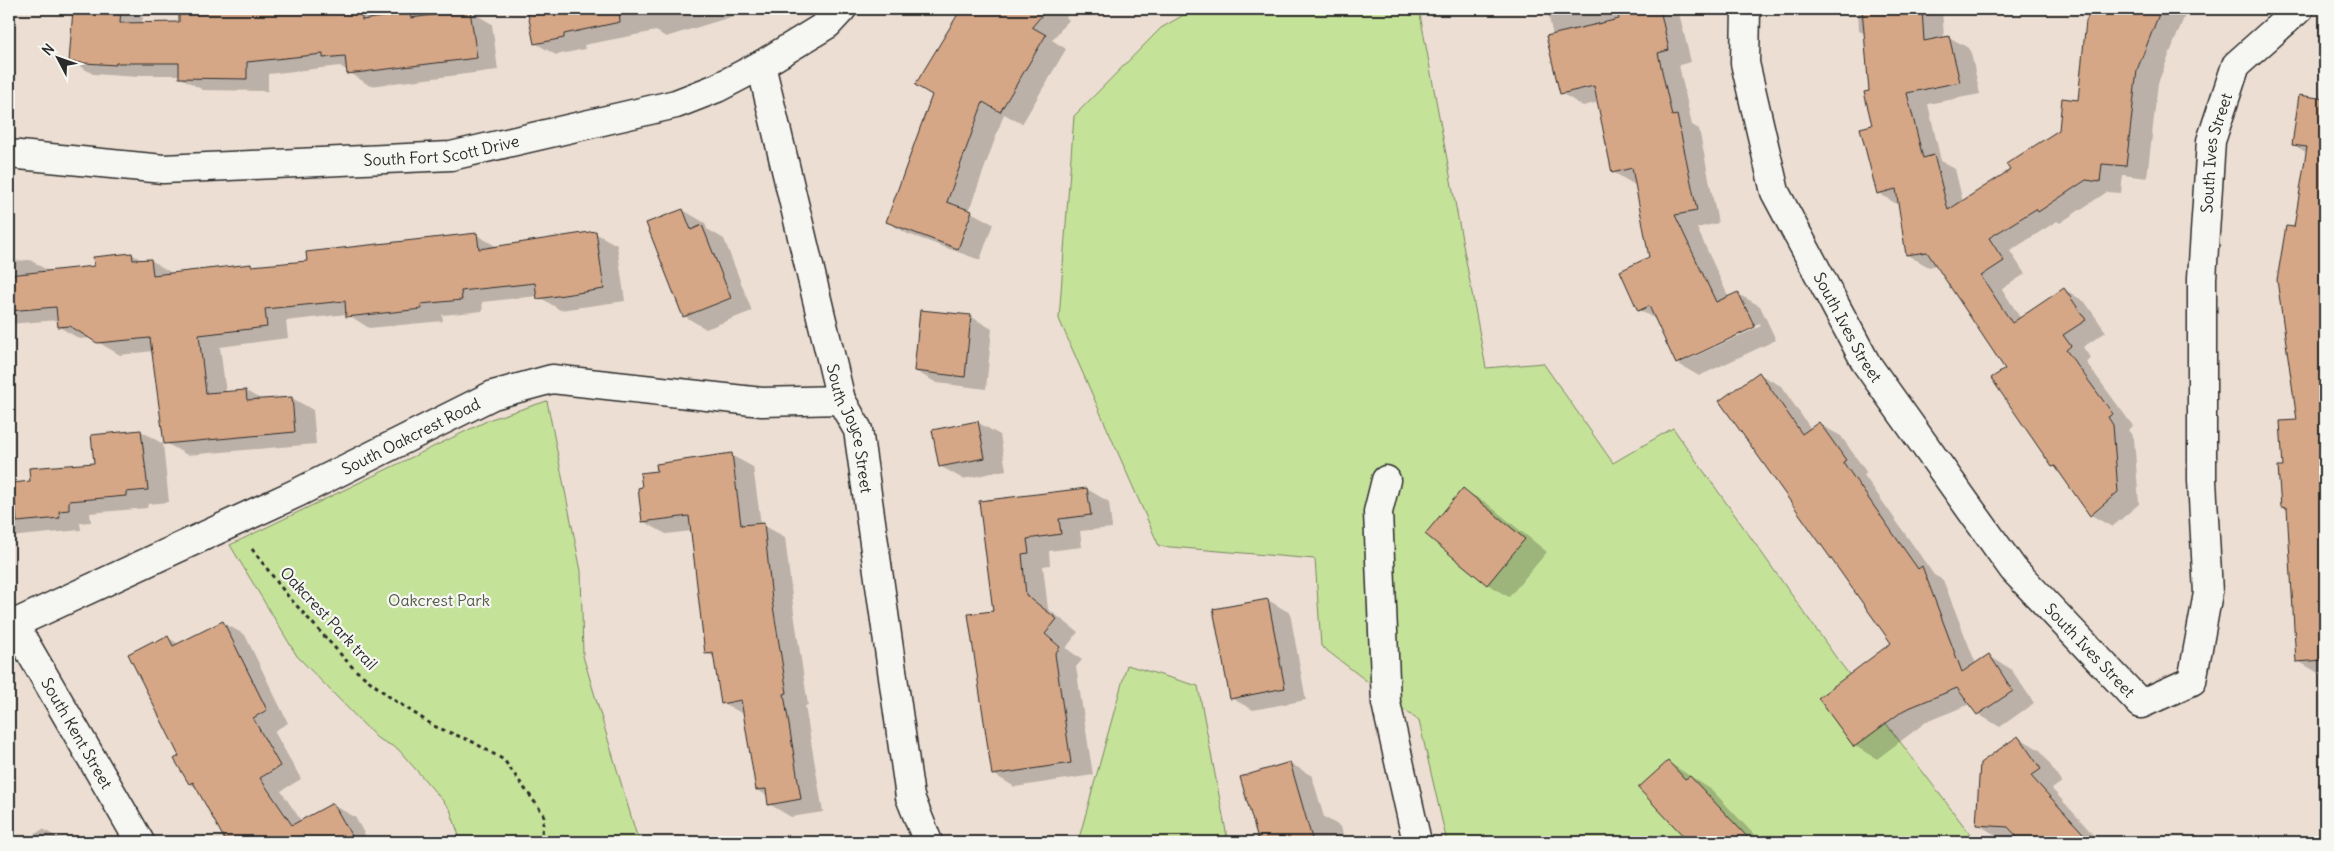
<svg xmlns="http://www.w3.org/2000/svg" width="2334" height="851" font-family="Delius,sans-serif">
  <style>
    .green { fill: #c5e299; stroke: #788662 }
    .shadow { fill: #0003; fill-rule: evenodd }
    .building { fill: #d6a787; stroke: #2b2b2b }
    .lines { fill: none; stroke-linecap: round; stroke-linejoin: round }
    .minor-casing { stroke: #2b2b2b; stroke-width: 31 }
    .path { stroke: #2b2b2b; stroke-width: 3; stroke-dasharray: 4 4; stroke-linecap: butt }
    .minor { stroke: #f6f6f2; stroke-width: 28 }
    .labels { text-anchor: middle; stroke-width: 4.5; stroke-linejoin: round; paint-order: stroke }
    .street-label { font-size: 16px; fill: #2b2b2b; stroke: #f6f6f2 }
    .park-label { font-size: 16px; fill: #525946; stroke: #f6f6f2 }
  </style>
  <rect width="100%" height="100%" fill="#ecded2"/>
  <filter id="ink" filterUnits="userSpaceOnUse"><feTurbulence type="fractalNoise" baseFrequency=".02" numOctaves="2"/><feDisplacementMap in="SourceGraphic" scale="10" xChannelSelector="R" yChannelSelector="G"/><feConvolveMatrix kernelMatrix="1 2 1 2 8 2 1 2 1" color-interpolation-filters="sRGB"/></filter>
  <g filter="url(#ink)">
    <path class="green" d="M1194,9H1419L1486,368L1543,363L1613,463L1673,428L1835,656L1976,842H1447L1419,721L1321,646L1315,559L1159,546L1059,319L1074,116L1161,28Z
      M547,401L581,571L583,656L636,833L642,842H461L450,809L398,749L377,738L297,656L230,545L491,419Z
      M1127,665L1198,686L1228,842H1078Z"/>
    <path class="shadow" d="M75,9H128L143,17L142,24L180,23L290,9H420L423,18L470,11L492,24L498,70L370,86L340,66L268,74V91L203,90L181,78V75H138V77L93,74L71,61Z
      M529,9H732L734,16L666,37L656,31L584,45L585,49L556,55L535,43Z
      M972,9H1073L1066,17L1069,20L1052,40L1066,49L1022,124L1004,114L969,211L993,224L980,260L908,234L887,222L934,94L952,31Z
      M1547,9H1678L1691,62L1679,65L1692,125L1699,129L1718,223L1697,228L1729,298L1738,294L1760,306L1776,340L1699,376L1677,363L1657,320L1639,310L1651,257L1635,185L1613,172L1599,102L1583,106L1561,93L1553,36ZM1760,323L1761,326L1689,359V357Z
      M1858,9H1942L1944,38L1949,37L1970,49L1980,94L1928,104L1941,161L1955,169L1963,202L2012,170L2060,131L2079,101L2087,22L2093,9L2187,10L2158,83L2147,178L2123,175L2121,193L2107,192L2060,223L2057,221L2010,251L2025,274L2002,289L2021,319L2064,289L2085,302L2106,332L2083,347L2091,359L2086,362L2133,426L2128,430L2134,438L2139,504L2112,527L2091,515L2058,469L2053,466L2007,369L1937,265L1929,267L1907,255L1900,206L1878,193L1866,34L1859,31Z
      M2325,94V674H2320L2298,661L2288,510L2282,506L2284,468L2298,421L2295,229L2307,153L2293,144L2324,100Z
      M683,210L705,223L707,229L724,239L752,311L706,329L684,316Z
      M595,233L617,245L625,301L560,310L538,296L482,302L483,311L442,315L443,321L369,328L347,314L286,321L288,338L220,347L226,393L246,391L262,400L292,398L313,410L316,444L187,455L166,443L153,351L120,355L91,338L80,339L59,327L58,320L9,324V261L30,260L50,272L95,267L132,254L143,261L151,260L173,274L251,266L254,267L308,262L477,235L499,248Z
      M970,316L992,329L986,389L937,383L915,371Z
      M1759,374L1781,386L1811,429L1819,424L1841,436L1867,473L1864,475L1934,575L1943,580L1976,664L1989,656L2011,669L2034,703L2000,727L1978,714L1970,704L1926,722L1877,759L1855,746L1893,643Z
      M977,422L1000,435L1006,470L963,479L940,466Z
      M141,431L163,444L169,502L148,504L147,508L90,513L91,522L80,523L81,530L9,537V485L32,482L95,464Z
      M731,455L753,467L761,524L785,537L794,613L808,705L805,706L823,812L791,817L769,804L768,796L757,790L745,715L723,703L716,658L706,653L692,531L666,534L644,522L643,488L658,472Z
      M1087,489L1109,502L1112,528L1080,531L1082,547L1049,551L1050,565L1043,566L1048,609L1078,632L1066,648L1082,660L1076,667L1093,775L1015,787L993,774L995,612L981,502Z
      M1463,490L1485,502L1547,552L1509,597L1487,584Z
      M1268,600L1290,613L1306,700L1253,710L1231,698Z
      M222,622L245,635L288,723L274,731L301,779L281,791L302,822L333,805L355,817L369,842H231L217,816L197,788L190,784L181,756L156,644L168,638L179,644Z
      M2018,737L2040,750L2062,782L2052,789L2100,842H2023L2020,838L1999,837L1977,824Z
      M1668,762L1712,790L1761,842H1674L1683,834Z
      M1290,763L1312,776L1324,817L1341,827L1345,842H1260L1242,777Z
      M43,829L65,842H66H22Z
      M2325,836V842H2318Z"/>
    <path class="building" d="M73,9H121L120,23L179,22V9H361L362,20L410,13L411,18L470,10L477,58L347,74L345,56L323,58V54L247,62V79L179,78V63H116V65L69,62Z
      M527,9H619L620,22L564,34V38L534,44Z
      M961,9H1047L1032,27L1046,35L1000,112L983,102L947,202L972,211L958,249L886,222L932,95L915,85Z
      M1617,9H1660L1669,50L1658,53L1672,116L1677,115L1697,211L1675,215L1716,302L1738,292L1755,327L1676,364L1649,306L1638,311L1620,271L1649,257L1632,168L1612,173L1594,86L1560,94L1546,36L1619,19Z
      M1862,9H1922L1924,41L1949,36L1960,82L1907,93L1923,158L1934,155L1948,210L2010,170L2006,164L2059,130L2062,98L2078,100L2086,21L2091,9H2161L2137,70L2126,166L2102,164L2100,182L2086,180L2038,212L2036,209L1989,238L2004,261L1981,276L2012,323L2064,288L2086,320L2063,335L2071,346L2066,350L2113,414L2108,417L2113,425L2118,492L2090,516L2055,466L2052,467L1991,378L2005,369L1927,252L1906,255L1896,189L1877,194L1860,128L1872,125L1864,92L1869,91Z
      M2299,95L2325,99V660L2296,662L2287,508L2281,507L2278,467H2283L2280,421L2297,420L2277,280L2286,226L2294,227L2307,147L2292,145Z
      M683,209L691,230L702,225L731,298L683,317L646,223Z
      M596,231L604,289L537,299L535,283L461,291L462,300L421,304L422,309L346,317L345,301L265,309L267,327L199,335L206,393L246,390L247,400L292,397L295,432L164,444L150,338L97,343L70,326L58,327L56,307L9,311V275L94,266L93,257L132,253L133,260L151,259L153,275L251,264V266L307,261L306,252L477,233L479,249Z
      M920,310L971,315L965,377L914,371Z
      M1759,372L1802,434L1819,422L1846,460L1843,462L1918,569L1922,566L1962,672L1989,654L2013,691L1977,715L1957,688L1904,710L1854,747L1818,698L1891,643L1719,401Z
      M978,421L985,458L939,467L932,430Z
      M141,430L148,490L126,492V496L69,501V510L59,511L60,518L17,522L13,483L30,481L29,468L94,463L91,435Z
      M732,453L741,525L764,523L772,600L787,693L784,694L801,799L768,805L766,789L756,790L741,700L721,704L713,653L705,654L689,516L642,522L638,488L642,487L640,473L657,471L656,464Z
      M1087,488L1091,515L1059,519L1061,534L1027,539L1029,553L1022,554L1026,595L1057,619L1045,634L1060,647L1055,654L1071,763L992,775L968,614L993,611L979,501Z
      M1463,488L1525,539L1487,585L1425,534Z
      M1268,599L1285,688L1230,699L1213,609Z
      M223,621L267,710L253,718L280,766L260,778L292,825L333,803L355,842H226L193,782L189,784L174,759L179,756L128,654L153,641L155,643L168,636L173,646Z
      M2018,736L2041,769L2031,776L2091,842H2022L2008,827L1976,825L1980,763Z
      M1668,761L1685,779L1690,776L1752,842H1689L1638,788Z
      M1290,762L1313,842H1259L1240,777Z"/>
    <g class="lines">
      <defs>
        <g id="minor">
          <path id="s1" d="M1746,9L1745,63L1775,192L1866,363L2013,569L2141,704L2192,681L2208,593L2202,480V278L2211,141L2236,65L2299,9"/>
          <path id="s2" d="M761,65L841,400L858,430L910,797L928,842"/>
          <path id="s3" d="M9,154L163,169L451,156L676,104L717,88L761,65L828,24L842,9"/>
          <path d="M1386,480L1378,512L1386,703L1417,842"/>
          <path id="s4" d="M9,624H14L299,492L493,395L552,379L762,402L841,400"/>
          <path id="s5" d="M14,624L140,842"/>
        </g>
      </defs>
      <use href="#minor" class="minor-casing"/>
      <path class="path" d="M252,549L287,595L354,669L391,698L434,726L473,742L504,760L544,815L541,842"/>
      <use href="#minor" class="minor"/>
    </g>
  </g>
  <g class="labels">
    <g class="street-label">
      <text dy="6" stroke="none"><textPath href="#s3" startOffset="434">South Fort Scott Drive</textPath></text>
      <text dy="6" stroke="none"><textPath href="#s1" startOffset="1406">South Ives Street</textPath></text>
      <text dy="6" stroke="none"><textPath href="#s1" startOffset="340">South Ives Street</textPath></text>
      <text dy="6" stroke="none"><textPath href="#s2" startOffset="375">South Joyce Street</textPath></text>
      <text dy="6" stroke="none"><textPath href="#s4" startOffset="444">South Oakcrest Road</textPath></text>
      <text transform="translate(329 618) rotate(47)" y="6">Oakcrest Park trail</text>
      <text dy="6" stroke="none"><textPath href="#s1" startOffset="745">South Ives Street</textPath></text>
      <text dy="6" stroke="none"><textPath href="#s5" startOffset="126">South Kent Street</textPath></text>
    </g>
    <g class="park-label">
      <text x="439" y="606">Oakcrest Park</text>
    </g>
  </g>
  <rect width="2334" height="851" fill="none" stroke="#f6f6f2" stroke-width="30"/>
  <rect x="15" y="15" width="2304" height="821" fill="none" stroke="#2b2b2b" stroke-width="2" filter="url(#ink)"/>
  <g transform="translate(58 58) rotate(311)" stroke="#f6f6f2" stroke-width="4" paint-order="stroke">
  <path d="M0-4L9 19L0 12L-9 19Z" fill="#2b2b2b"/>
  <text y="-8" font-size="14" font-weight="bold" text-anchor="middle" fill="#2b2b2b">N</text>
  </g>
</svg>
